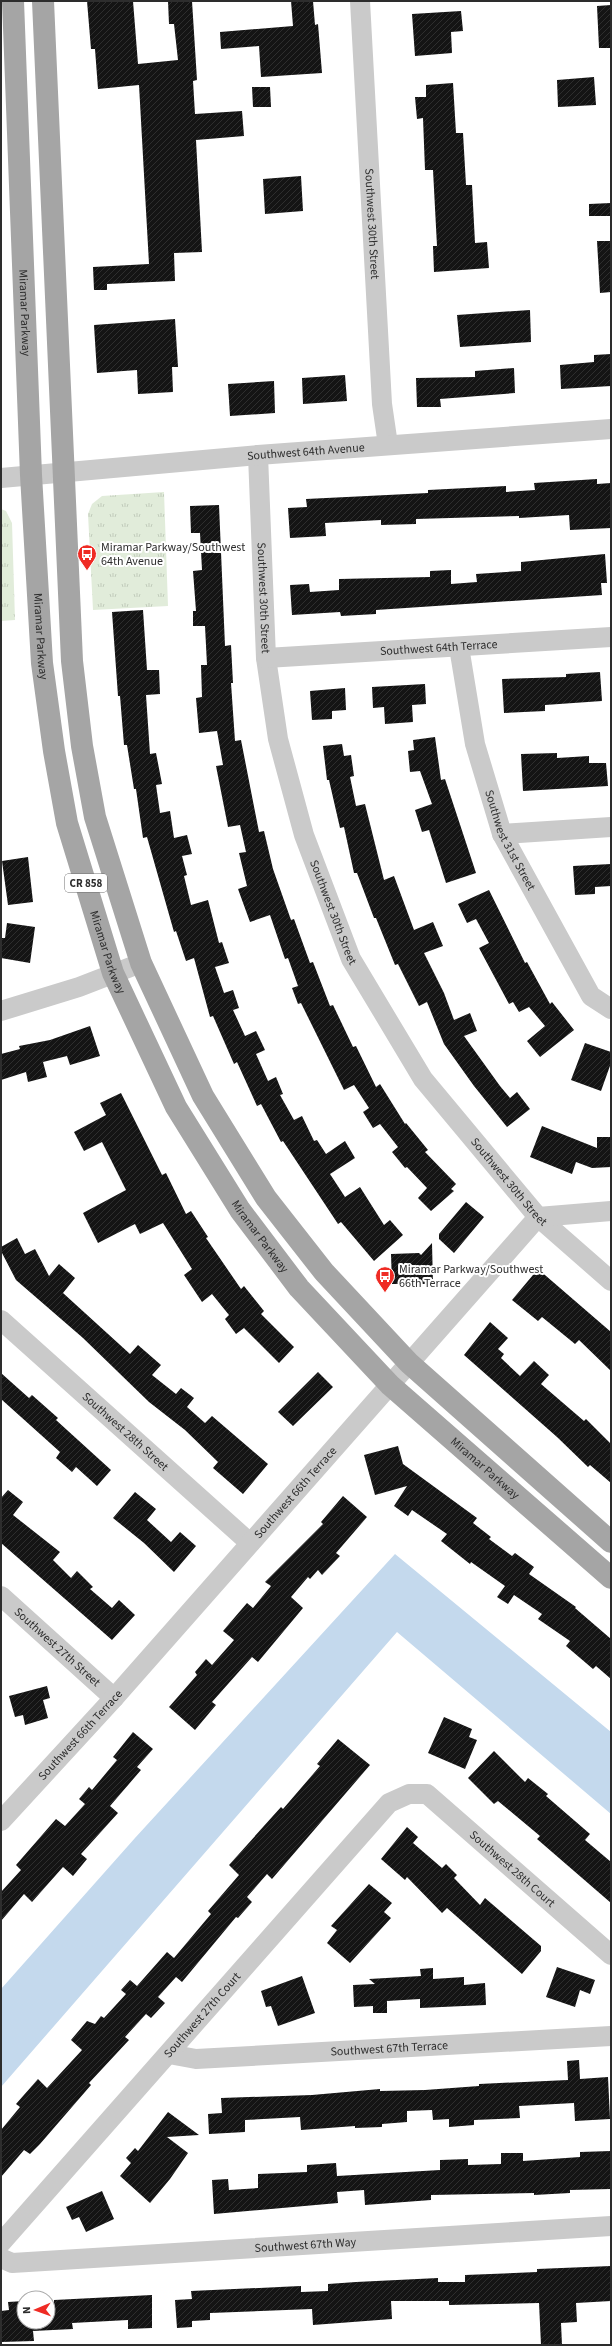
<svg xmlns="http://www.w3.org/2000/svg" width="612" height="2346" font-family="'Source Sans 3',sans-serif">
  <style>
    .park { fill: url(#park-tufts) }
    .water { fill: #c4d9ed }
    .building { fill: url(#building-hatch) }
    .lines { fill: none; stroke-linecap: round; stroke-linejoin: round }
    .minor { stroke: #cacaca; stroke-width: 20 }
    .major { stroke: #a5a5a5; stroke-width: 22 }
    .labels { text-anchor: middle; stroke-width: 4; stroke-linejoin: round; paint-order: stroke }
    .shield { fill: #fff; stroke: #6c6c6c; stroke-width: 1 }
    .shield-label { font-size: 11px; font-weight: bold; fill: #2d2d2d }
    .street-label { font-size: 12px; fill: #2d2d2d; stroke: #fff }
    .poi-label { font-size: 12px; fill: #2d2d2d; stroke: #fff; text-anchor: start }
  </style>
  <defs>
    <pattern id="park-tufts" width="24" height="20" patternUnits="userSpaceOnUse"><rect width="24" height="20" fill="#e1ecda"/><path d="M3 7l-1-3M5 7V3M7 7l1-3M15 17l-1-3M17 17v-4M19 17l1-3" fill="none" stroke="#c1cbbb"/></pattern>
    <pattern id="building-hatch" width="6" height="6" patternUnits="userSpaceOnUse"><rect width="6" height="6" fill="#141414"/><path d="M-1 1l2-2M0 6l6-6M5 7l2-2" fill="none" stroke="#2e2e2e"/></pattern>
  </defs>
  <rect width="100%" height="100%" fill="#fff"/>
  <path class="park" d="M164,492L168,606L93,610L88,514L92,504L102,496Z
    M1,509L6,511L12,523L15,620L1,621Z"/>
  <path class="water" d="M395,1554L611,1732V1814L397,1632L1,2087V1989L135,1838Z"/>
  <path class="building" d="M87,1H133L138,64L178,60L174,24H169L168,1H192L197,80L193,81L195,114L242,111L244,136L196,140L202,252L174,253L175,281L107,284V290H94L93,267L149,264L139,85L98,89L95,49H91Z
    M291,1H313L315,25L318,24L322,73L261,77L259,46L221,49L220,32L293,26Z
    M611,5V48H599L597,6Z
    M461,11L463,31L451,32L452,53L415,56L412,14Z
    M594,77L596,105L558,107L557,80Z
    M453,83L456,133H463L466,185H472L475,243L487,242L489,268L434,272L433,246H437L433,170H425L423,118L417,119L415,97H426V85Z
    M252,87H270L271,107H253Z
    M301,176L303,211L265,214L263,179Z
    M611,203V216H589V204Z
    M597,241H611V292L600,293Z
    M530,310L531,342L460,347L457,315Z
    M175,319L178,367H172L173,392L138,394L137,370L97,373L94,325Z
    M611,354V386L561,389L560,365L594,362V355Z
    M514,368L515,393L440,399L441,407H417L416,378L475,377V371Z
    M345,375L347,401L303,404L302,378Z
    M274,381L275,413L230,416L228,384Z
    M597,479V484L611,483V528L570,530L569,515L519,518V516L416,519V524L381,525V520L325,523L326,536L290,538L288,508L307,507L306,499L428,493V490L506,486V492L535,490L534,483Z
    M219,505L225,646L231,645L233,683H231L235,741L241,740L259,832L264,831L273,869L291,920L294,919L310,963L313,962L330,1006L333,1005L353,1047L356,1046L376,1087L380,1084L405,1124L406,1123L428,1150L425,1152L456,1184L451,1189L454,1191L431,1211L418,1198L427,1188L407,1167L405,1168L392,1152L398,1147L380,1124L373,1128L363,1112L369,1108L354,1085L344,1090L301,1003L298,1004L292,988L298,986L288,958L285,959L270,915L250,922L238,889L247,886L239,853L246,852L240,825L228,827L216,766L223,765L217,731L199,733L196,698L202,697L201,665H207L205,626H193V611H196L193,571L202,570L200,533H191L190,506Z
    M605,554L607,583H601L602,595L376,610V614L341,616L340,612L292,615L290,585L309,584L310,592L339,590V579L430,577V571L451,570V584L477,582L476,574L521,571V562Z
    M143,610L147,670H159L160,694L146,695L150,754L156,753L162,784L156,785L160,813L170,811L174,838L187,835L192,854L182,856L187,875L184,876L191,905L208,900L219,943L222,942L229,963L215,967L224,993L233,990L239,1008L233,1010L245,1036L256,1031L265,1050L256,1054L268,1081L276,1077L283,1094L280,1095L294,1120L302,1116L314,1141L317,1140L326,1154L345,1141L355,1158L330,1174L345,1197L360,1187L384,1225L390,1220L403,1235L374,1261L341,1222L338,1224L283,1141L281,1142L261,1104L257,1106L237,1062L234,1064L213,1016L210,1017L194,958L186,961L176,931L174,932L147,837L143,838L136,789H134L127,745H124L120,696H118L112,612Z
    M600,672L602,701L545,705V711L504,713L502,679L566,677V674Z
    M425,684L426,704L412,705L413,722L385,724L384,707L373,708L372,687Z
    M345,688L346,710L332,711V719L312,720L310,691Z
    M435,737L441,780L445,779L476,873L446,883L429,830L422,832L415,810L432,804L420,771L410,772L408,751L414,750L413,740Z
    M342,744L344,756L351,755L354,776L350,777L356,806L365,804L384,880L394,876L414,930L433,922L443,946L424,953L444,993L454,1020L470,1013L477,1031L464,1036L500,1086L510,1098L517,1092L530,1109L507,1127L474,1086L444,1044L427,1002L419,1006L398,964L395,965L376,918H374L357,873H354L344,827L340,828L329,780H327L323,746Z
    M557,753V758L589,756V763H606L608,786L523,791L521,754Z
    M28,857L33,902L8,905L2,861Z
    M611,864V886L595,887V894L575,895L573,866Z
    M489,890L525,963L527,962L550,1004L552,1002L574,1030L540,1057L527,1041L545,1026L529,1007L519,1012L513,1002L509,1004L479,948L489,943L476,919L467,923L458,904Z
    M7,923L35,927L30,963L1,958V938H5Z
    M90,1026L100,1056L70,1065L67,1056L43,1062L47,1077L28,1082L26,1072L1,1080V1054L20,1049L19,1046L50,1040Z
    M585,1043L611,1052V1063L601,1091L571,1080Z
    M121,1093L162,1175L166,1173L186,1214L191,1211L208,1237L206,1238L241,1289L244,1286L264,1311L261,1314L294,1347L279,1363L244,1328L236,1334L225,1319L229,1315L212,1294L202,1302L184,1275L192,1269L163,1223L140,1234L135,1224L98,1243L83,1213L126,1190L102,1142L84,1151L74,1132L106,1115L100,1103Z
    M542,1126L597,1148V1137H611V1167L592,1168L576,1162L572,1174L530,1157Z
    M466,1202L484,1217L454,1253L439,1239V1234Z
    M17,1238L25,1254L35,1249L49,1276L59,1264L75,1278L63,1293L130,1354L138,1345L161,1365L152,1375L176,1394L181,1388L194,1398L187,1407L205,1423L212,1416L268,1464L243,1494L213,1468L218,1462L185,1430L149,1402L83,1338L16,1280L1,1251V1247Z
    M432,1243L433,1284H392L391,1254L419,1253L421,1255Z
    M538,1269L611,1332V1371L579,1340L575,1344L542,1317L538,1321L512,1300Z
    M490,1322L508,1338L498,1349L504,1354L501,1358L520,1376L534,1361L549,1375L541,1384L584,1421L586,1419L611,1444V1483L590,1465L588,1467L557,1437L464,1355Z
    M318,1372L333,1387L293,1426L278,1412Z
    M1,1373L29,1398L32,1395L58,1418L56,1420L111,1470L97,1486L76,1467L72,1472L56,1458L60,1452L1,1399Z
    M398,1446L403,1464L477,1518L473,1523L491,1537L489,1539L512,1556L515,1553L534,1567L529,1574L576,1607L575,1608L611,1639V1679L596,1666L593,1669L566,1646L570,1641L538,1619L542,1614L514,1595L508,1604L497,1597L505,1586L471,1562L470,1564L441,1541L447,1534L412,1510L408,1516L394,1506L407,1486L375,1495L364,1455Z
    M8,1490L23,1502L13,1515L60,1552L53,1560L71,1578L77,1571L93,1587L90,1589L112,1608L119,1600L135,1615L112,1640L1,1543V1498Z
    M135,1492L156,1509L147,1520L171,1542L180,1532L196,1546L174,1572L144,1543L113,1518Z
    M343,1496L367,1517L336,1553L340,1556L322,1575L318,1570L310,1579L308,1577L291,1597L303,1608L258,1662L252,1657L212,1702L216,1705L195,1730L169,1707L197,1675L195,1672L206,1659L212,1665L234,1640L223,1631L247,1603L253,1608L271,1586L265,1582L323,1524L321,1522Z
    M47,1686L50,1698L43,1700L48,1718L25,1725L23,1715L15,1717L9,1696Z
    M444,1717L472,1729L469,1737L477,1740L465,1769L428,1753Z
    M133,1732L153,1749L137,1767L141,1770L110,1806L118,1813L81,1854L87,1859L73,1876L63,1867L32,1902L24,1894L1,1921V1892L21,1870L16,1865L56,1819L65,1826L85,1804L79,1799L89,1787L92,1790L117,1760L113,1757Z
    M338,1739L370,1765L272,1879L267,1874L247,1897L252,1902L238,1918L236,1917L182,1982L176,1977L158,1997L165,2003L151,2018L146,2014L125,2037L129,2040L89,2083L91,2085L40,2144L30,2154L24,2150L1,2177V2130L20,2107L16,2104L38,2079L47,2088L82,2050L71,2040L87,2021L95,2024L101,2016L104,2018L126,1994L121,1990L130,1980L137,1986L167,1952L174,1958L211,1914L208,1911L239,1875L229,1865L281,1807L283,1809L320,1766L317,1764Z
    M494,1751L525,1782L528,1778L548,1794L546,1796L590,1834L585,1840L611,1862V1903L537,1839L540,1836L498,1801L494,1804L468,1778Z
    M407,1827L418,1837L413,1843L442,1868L446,1864L457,1875L454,1878L480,1905L485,1898L541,1946V1951L522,1974L447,1908L442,1913L407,1877L405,1880L381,1859Z
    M369,1884L392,1903L384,1912L391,1918L350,1963L327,1943L337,1930L331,1926Z
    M557,1967L595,1980L590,1994L580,1990L575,2007L546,1997Z
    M433,1968V1979L464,1977V1985L485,1983L486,2005L420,2008V1999L387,2001V2013H373V2006L354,2007L353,1985L375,1984L369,1979L421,1976L420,1969Z
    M302,1976L315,2013L278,2026L271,2006L266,2007L261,1991Z
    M579,2060L580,2079L608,2077L610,2119L575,2121L574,2103L519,2106L520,2118L474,2120V2125L449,2127V2119L433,2120L432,2110L407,2111V2122L382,2124V2127L355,2128V2126L301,2130L300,2117L245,2120V2132L209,2134L208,2114L222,2113L221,2098L312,2095L380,2089V2091L425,2090L479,2086V2084L568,2080L567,2061Z
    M168,2112L199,2135L167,2137L188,2153L170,2179L150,2203L120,2176L131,2163L126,2158L135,2148L138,2151Z
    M611,2151V2189L570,2190V2193L534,2195V2193L431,2195V2200L365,2205L364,2190L337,2192L338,2203L214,2214L212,2180L228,2179L229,2190L258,2188V2174L307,2172V2165L336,2163L337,2176L440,2170V2160L468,2159V2165L501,2164V2153H523V2161L580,2157V2152Z
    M102,2191L114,2219L86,2232L79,2217L72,2220L66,2207Z
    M611,2266V2301L576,2303L577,2322L561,2323L562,2345H541L539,2303L449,2305V2301H391L392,2319L313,2325L312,2309L210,2313V2320L192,2321V2327L177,2328L175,2300L192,2299L191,2291L301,2286V2292L328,2291V2284L356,2282L438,2278V2282H465V2275L537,2272V2269Z
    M152,2295V2328L128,2329V2320L72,2323L73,2329L33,2331L34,2341L1,2342V2311L9,2310L8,2302L24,2301V2322H48V2308H54V2300Z"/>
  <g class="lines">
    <g class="minor">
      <path id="s1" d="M360,1L382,404L388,445"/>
      <path id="s2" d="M258,455L266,658L278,739L304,835L351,959L423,1079L538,1217L611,1281"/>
      <path id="s3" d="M1,478L258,455L611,429"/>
      <path id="s4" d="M459,647L475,744L502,834L591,996L611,1009"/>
      <path id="s5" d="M266,658L611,637"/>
      <path d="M502,834L611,827"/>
      <path d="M1,1011L79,987L141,963"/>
      <path id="s6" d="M1,1320L250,1543"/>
      <path id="s7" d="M1,1596L114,1698"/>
      <path id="s8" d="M1,1821L114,1698L538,1217L611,1211"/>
      <path id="s9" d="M169,2054L196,2059L611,2036"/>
      <path id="s10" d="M1,2243L389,1803L409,1794H427L611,1955"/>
      <path id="s11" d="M1,2258L12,2263L611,2226"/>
    </g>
    <g class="major">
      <path id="s12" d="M13,1L31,475L42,663L54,751L67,823L113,973L176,1107L240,1210L299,1288L390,1385L611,1578"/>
      <path d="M43,1L72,661L82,746L95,817L141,963L203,1096L266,1198L324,1272L409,1363L611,1542"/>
    </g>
  </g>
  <defs>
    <symbol id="bus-pin" viewBox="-11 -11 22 30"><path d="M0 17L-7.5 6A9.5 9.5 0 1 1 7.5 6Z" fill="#ef2b24" stroke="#fff"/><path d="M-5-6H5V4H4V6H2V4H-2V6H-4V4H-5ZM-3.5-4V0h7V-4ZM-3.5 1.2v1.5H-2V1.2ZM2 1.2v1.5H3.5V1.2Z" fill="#fff"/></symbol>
  </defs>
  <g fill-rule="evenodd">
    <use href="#bus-pin" x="76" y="543" width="22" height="30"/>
    <use href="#bus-pin" x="374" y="1265" width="22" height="30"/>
  </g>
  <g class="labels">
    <rect class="shield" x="65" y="874" width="42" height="18" rx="3"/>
    <g class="shield-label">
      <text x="86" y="887">CR 858</text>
    </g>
    <g class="street-label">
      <text dy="4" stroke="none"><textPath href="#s1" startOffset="223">Southwest 30th Street</textPath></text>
      <text dy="4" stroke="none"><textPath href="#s12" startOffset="312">Miramar Parkway</textPath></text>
      <text dy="4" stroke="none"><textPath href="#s3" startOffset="306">Southwest 64th Avenue</textPath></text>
      <text dy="4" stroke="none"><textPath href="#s2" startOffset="143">Southwest 30th Street</textPath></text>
      <text dy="4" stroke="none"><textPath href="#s12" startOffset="636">Miramar Parkway</textPath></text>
      <text dy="4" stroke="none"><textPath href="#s5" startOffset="173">Southwest 64th Terrace</textPath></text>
      <text dy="4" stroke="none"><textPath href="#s4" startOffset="201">Southwest 31st Street</textPath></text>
      <text dy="4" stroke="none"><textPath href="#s2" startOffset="467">Southwest 30th Street</textPath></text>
      <text dy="4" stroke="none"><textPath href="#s12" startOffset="960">Miramar Parkway</textPath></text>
      <text dy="4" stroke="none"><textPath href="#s2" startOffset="791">Southwest 30th Street</textPath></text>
      <text dy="4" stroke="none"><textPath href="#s12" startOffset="1284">Miramar Parkway</textPath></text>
      <text dy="4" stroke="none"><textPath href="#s6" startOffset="167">Southwest 28th Street</textPath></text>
      <text dy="4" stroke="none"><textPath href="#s12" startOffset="1608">Miramar Parkway</textPath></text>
      <text dy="4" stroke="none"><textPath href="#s8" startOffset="441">Southwest 66th Terrace</textPath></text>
      <text dy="4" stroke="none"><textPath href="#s7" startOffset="76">Southwest 27th Street</textPath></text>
      <text dy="4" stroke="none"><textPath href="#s8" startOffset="117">Southwest 66th Terrace</textPath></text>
      <text dy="4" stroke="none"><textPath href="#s10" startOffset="740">Southwest 28th Court</textPath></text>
      <text dy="4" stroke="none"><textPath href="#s10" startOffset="304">Southwest 27th Court</textPath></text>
      <text dy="4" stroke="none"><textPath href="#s9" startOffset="221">Southwest 67th Terrace</textPath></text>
      <text dy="4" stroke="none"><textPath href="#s11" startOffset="306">Southwest 67th Way</textPath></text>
    </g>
    <g class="poi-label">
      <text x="101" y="551">Miramar Parkway/Southwest<tspan x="101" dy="14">64th Avenue</tspan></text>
      <text x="399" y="1273">Miramar Parkway/Southwest<tspan x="399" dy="14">66th Terrace</tspan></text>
    </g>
  </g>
  <rect width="612" height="2346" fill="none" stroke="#2d2d2d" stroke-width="4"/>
  <g transform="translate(36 2310) rotate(268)"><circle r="19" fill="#ffffff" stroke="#ababab"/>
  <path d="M0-3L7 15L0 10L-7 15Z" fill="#ef2b24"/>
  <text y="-6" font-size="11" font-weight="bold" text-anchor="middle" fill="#2d2d2d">N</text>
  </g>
</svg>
